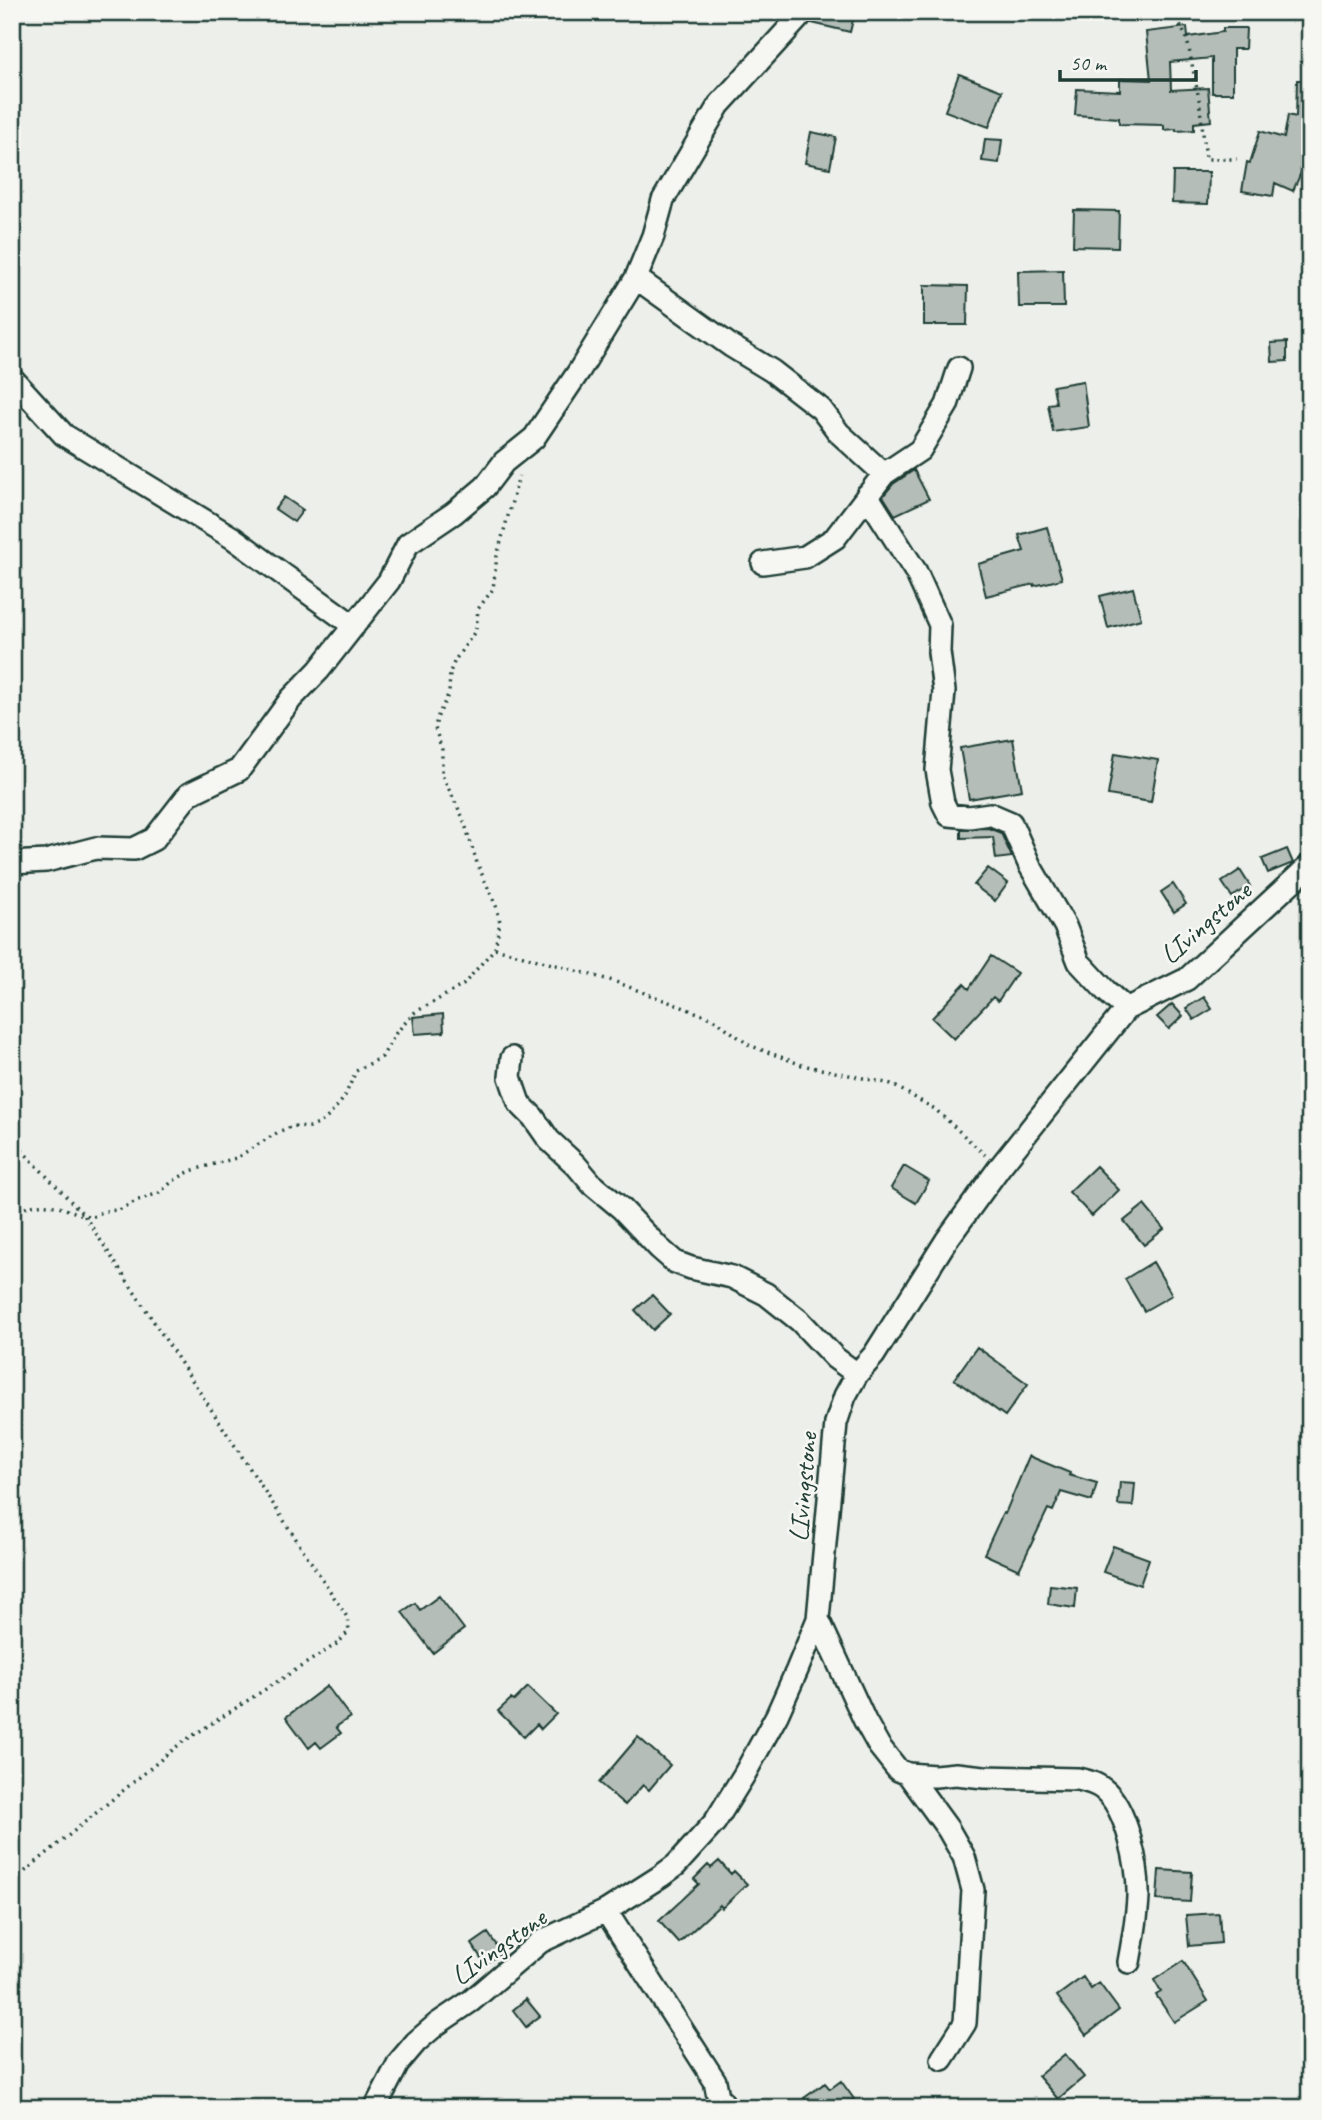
<svg xmlns="http://www.w3.org/2000/svg" width="1322" height="2120" font-family="Caveat,sans-serif">
  <style>
    .building { fill: #b4bdb8; stroke: #1f3d34; stroke-width: 2 }
    .lines { fill: none; stroke-linecap: round; stroke-linejoin: round }
    .street-casing { stroke: #1f3d34; stroke-width: 26 }
    .path { stroke: #1f3d34; stroke-width: 3.5; stroke-dasharray: 2 5; stroke-linecap: butt }
    .street { stroke: #f6f6f2; stroke-width: 21 }
    .labels { text-anchor: middle; stroke-width: 5; stroke-linejoin: round; paint-order: stroke }
    .street-label { font-size: 28px; fill: #1f3d34; stroke: #f6f6f2 }
  </style>
  <rect width="100%" height="100%" fill="#edefea"/>
  <filter id="ink" filterUnits="userSpaceOnUse"><feTurbulence type="fractalNoise" baseFrequency=".0143" numOctaves="2"/><feDisplacementMap in="SourceGraphic" scale="14" xChannelSelector="R" yChannelSelector="G"/><feConvolveMatrix kernelMatrix="1 2 1 2 8 2 1 2 1" color-interpolation-filters="sRGB"/></filter>
  <g filter="url(#ink)">
    <path class="building" d="M817,12H855L850,32L812,23Z
      M1187,27L1188,37L1223,32V28H1246L1245,49H1233V93H1212V58L1170,62L1171,90L1208,88L1211,121L1194,123V130L1176,131V129L1164,130V125L1119,124V118L1075,115L1077,89L1120,91V79L1151,80L1146,32Z
      M959,74L1002,91L989,127L945,111Z
      M1297,80H1310V152L1293,191L1275,183L1273,196L1242,191L1247,162L1250,163L1260,131L1284,138L1288,115L1296,117Z
      M811,132L836,137L830,168L805,163Z
      M985,139L1002,140L999,163L982,161Z
      M1173,172H1209L1208,204L1172,203Z
      M1074,210L1119,211L1118,247L1073,246Z
      M1063,270L1064,307H1019L1018,271Z
      M924,285L968,286L967,325H924Z
      M1287,342V361L1272,362L1271,343Z
      M1083,381L1089,427L1053,432L1048,404L1056,403L1053,386Z
      M914,470L929,499L895,515L883,496L893,484Z
      M284,497L303,510L294,522L275,509Z
      M1047,527L1062,579L1034,586V584L986,596L978,564L1024,551L1019,535Z
      M1133,588L1141,619L1108,628L1100,596Z
      M1013,739L1022,790L969,799L960,748Z
      M1115,753L1158,760L1151,802L1108,795Z
      M988,828L1001,833L1012,857L996,859L993,837L961,838V829Z
      M1287,849L1293,863L1268,873L1262,859Z
      M988,868L1008,883L995,901L974,885Z
      M1240,870L1250,886L1232,897L1222,882Z
      M1173,884L1186,904L1174,912L1161,892Z
      M991,956L1017,973L998,1001L993,997L954,1039L932,1018L964,984L969,989Z
      M1204,997L1212,1009L1194,1020L1186,1008Z
      M1172,1004L1183,1016L1169,1029L1157,1017Z
      M443,1014L444,1032L415,1034L413,1017Z
      M904,1166L929,1181L916,1203L891,1188Z
      M1096,1166L1119,1190L1092,1216L1069,1192Z
      M1144,1205L1164,1229L1144,1245L1124,1221Z
      M1153,1262L1172,1295L1144,1311L1125,1279Z
      M652,1295L670,1314L653,1330L635,1310Z
      M977,1347L1028,1384L1005,1416L954,1379Z
      M1029,1456L1070,1473L1069,1475L1097,1483L1092,1501L1061,1492L1053,1511L1048,1509L1019,1570L984,1554L1003,1513L1005,1514Z
      M1120,1482L1135,1483L1133,1506L1118,1505Z
      M1113,1546L1149,1559L1140,1585L1103,1572Z
      M1050,1585L1077,1588L1075,1608L1048,1604Z
      M439,1596L464,1629L433,1653L402,1612L415,1603L420,1610Z
      M327,1686L350,1717L336,1727L341,1733L321,1748L316,1742L309,1748L286,1717Z
      M528,1687L556,1714L541,1729L537,1724L524,1737L498,1711L511,1699L514,1701Z
      M638,1737L670,1765L649,1790L643,1785L625,1805L599,1783Z
      M719,1861L731,1874L734,1871L747,1884L722,1908L720,1905L679,1943L659,1921L699,1884L694,1879L708,1865L711,1868Z
      M1159,1870L1192,1872L1190,1902L1157,1900Z
      M1219,1913L1221,1943L1189,1946L1186,1915Z
      M488,1933L502,1953L485,1964L472,1944Z
      M1183,1961L1208,2001L1174,2022L1156,1995L1161,1992L1154,1980Z
      M1083,1977L1091,1989L1099,1983L1119,2010L1086,2035L1057,1996Z
      M526,1999L540,2016L526,2027L513,2010Z
      M1065,2054L1084,2077L1058,2099L1038,2076Z
      M841,2081L854,2099L842,2108H811L804,2098L825,2083L830,2089Z"/>
    <g class="lines">
      <defs>
        <path id="street" d="M636,278L731,346L772,371L821,409L839,433L884,474
          M12,378L64,435L233,538L354,626
          M867,495L916,572L940,625L939,652L944,691L937,770L943,803L949,815L969,817L990,814L1011,823L1030,866L1065,926L1079,962L1106,991L1126,1009
          M763,563L805,557L835,538L884,474L920,450L947,405L959,368
          M12,863L46,861L96,848L134,849L154,839L189,794L239,770L291,699L319,670L389,581L408,544L454,513L485,487L504,462L534,438L579,371L636,278L653,236L663,200L719,105L804,12
          M512,1058L510,1077L519,1103L533,1117L549,1140L576,1165L592,1184L622,1209L659,1248L675,1262L691,1268L732,1277L766,1294L800,1321L835,1358L857,1374
          M818,1619L865,1721L879,1746L898,1770L908,1774L935,1776L956,1774L984,1777L1078,1779C1087,1781 1096,1783 1103,1789C1127,1807 1139,1868 1138,1897C1137,1919 1133,1940 1129,1962
          M908,1774L948,1829L964,1857L973,1890L965,2023L942,2059
          M606,1911L715,2081L718,2096L727,2108
          M375,2108L399,2062L416,2042L437,2024L471,2001L540,1942L606,1911L661,1876L676,1865L715,1822L744,1775L777,1715L797,1670L818,1619L836,1423L845,1396L857,1374L874,1355L946,1241L999,1168L1126,1009L1187,979L1310,865"/>
      </defs>
      <use href="#street" class="street-casing"/>
      <path class="path" d="M1174,12L1187,39L1199,99L1206,159H1237
        M495,948L613,981L714,1019L749,1045L802,1065L891,1084L935,1109L985,1155
        M12,1140L84,1215L347,1617L349,1631L338,1643L181,1743L12,1882
        M12,1213C49,1196 57,1209 92,1217L104,1211L119,1210L138,1200L159,1193L173,1181L190,1171L236,1158L280,1131L293,1126L310,1127L319,1124L329,1116L344,1098L356,1071L382,1057L396,1033L414,1013L463,985L495,948L500,922L496,906L477,863L463,818L442,775V750L435,728L437,718L449,693L450,672L455,660L476,630L478,609L493,589L497,556L519,476"/>
      <use href="#street" class="street"/>
    </g>
  </g>
  <g class="labels">
    <g class="street-label">
      <text transform="translate(1205 922) rotate(-41)" y="10">LIvingstone</text>
      <text transform="translate(802 1487) rotate(-85)" y="10">LIvingstone</text>
      <text transform="translate(498 1946) rotate(-36)" y="10">LIvingstone</text>
    </g>
  </g>
  <rect width="1322" height="2120" fill="none" stroke="#f6f6f2" stroke-width="42"/>
  <rect x="21" y="21" width="1280" height="2078" fill="none" stroke="#1f3d34" stroke-width="2.5" filter="url(#ink)"/>
  <path d="M1060 70v10h136v-10" fill="none" stroke="#1f3d34" stroke-width="3.5"/>
  <text x="1070" y="70" font-size="21" fill="#1f3d34" stroke="#f6f6f2" stroke-width="5" paint-order="stroke">50 m</text>
</svg>
